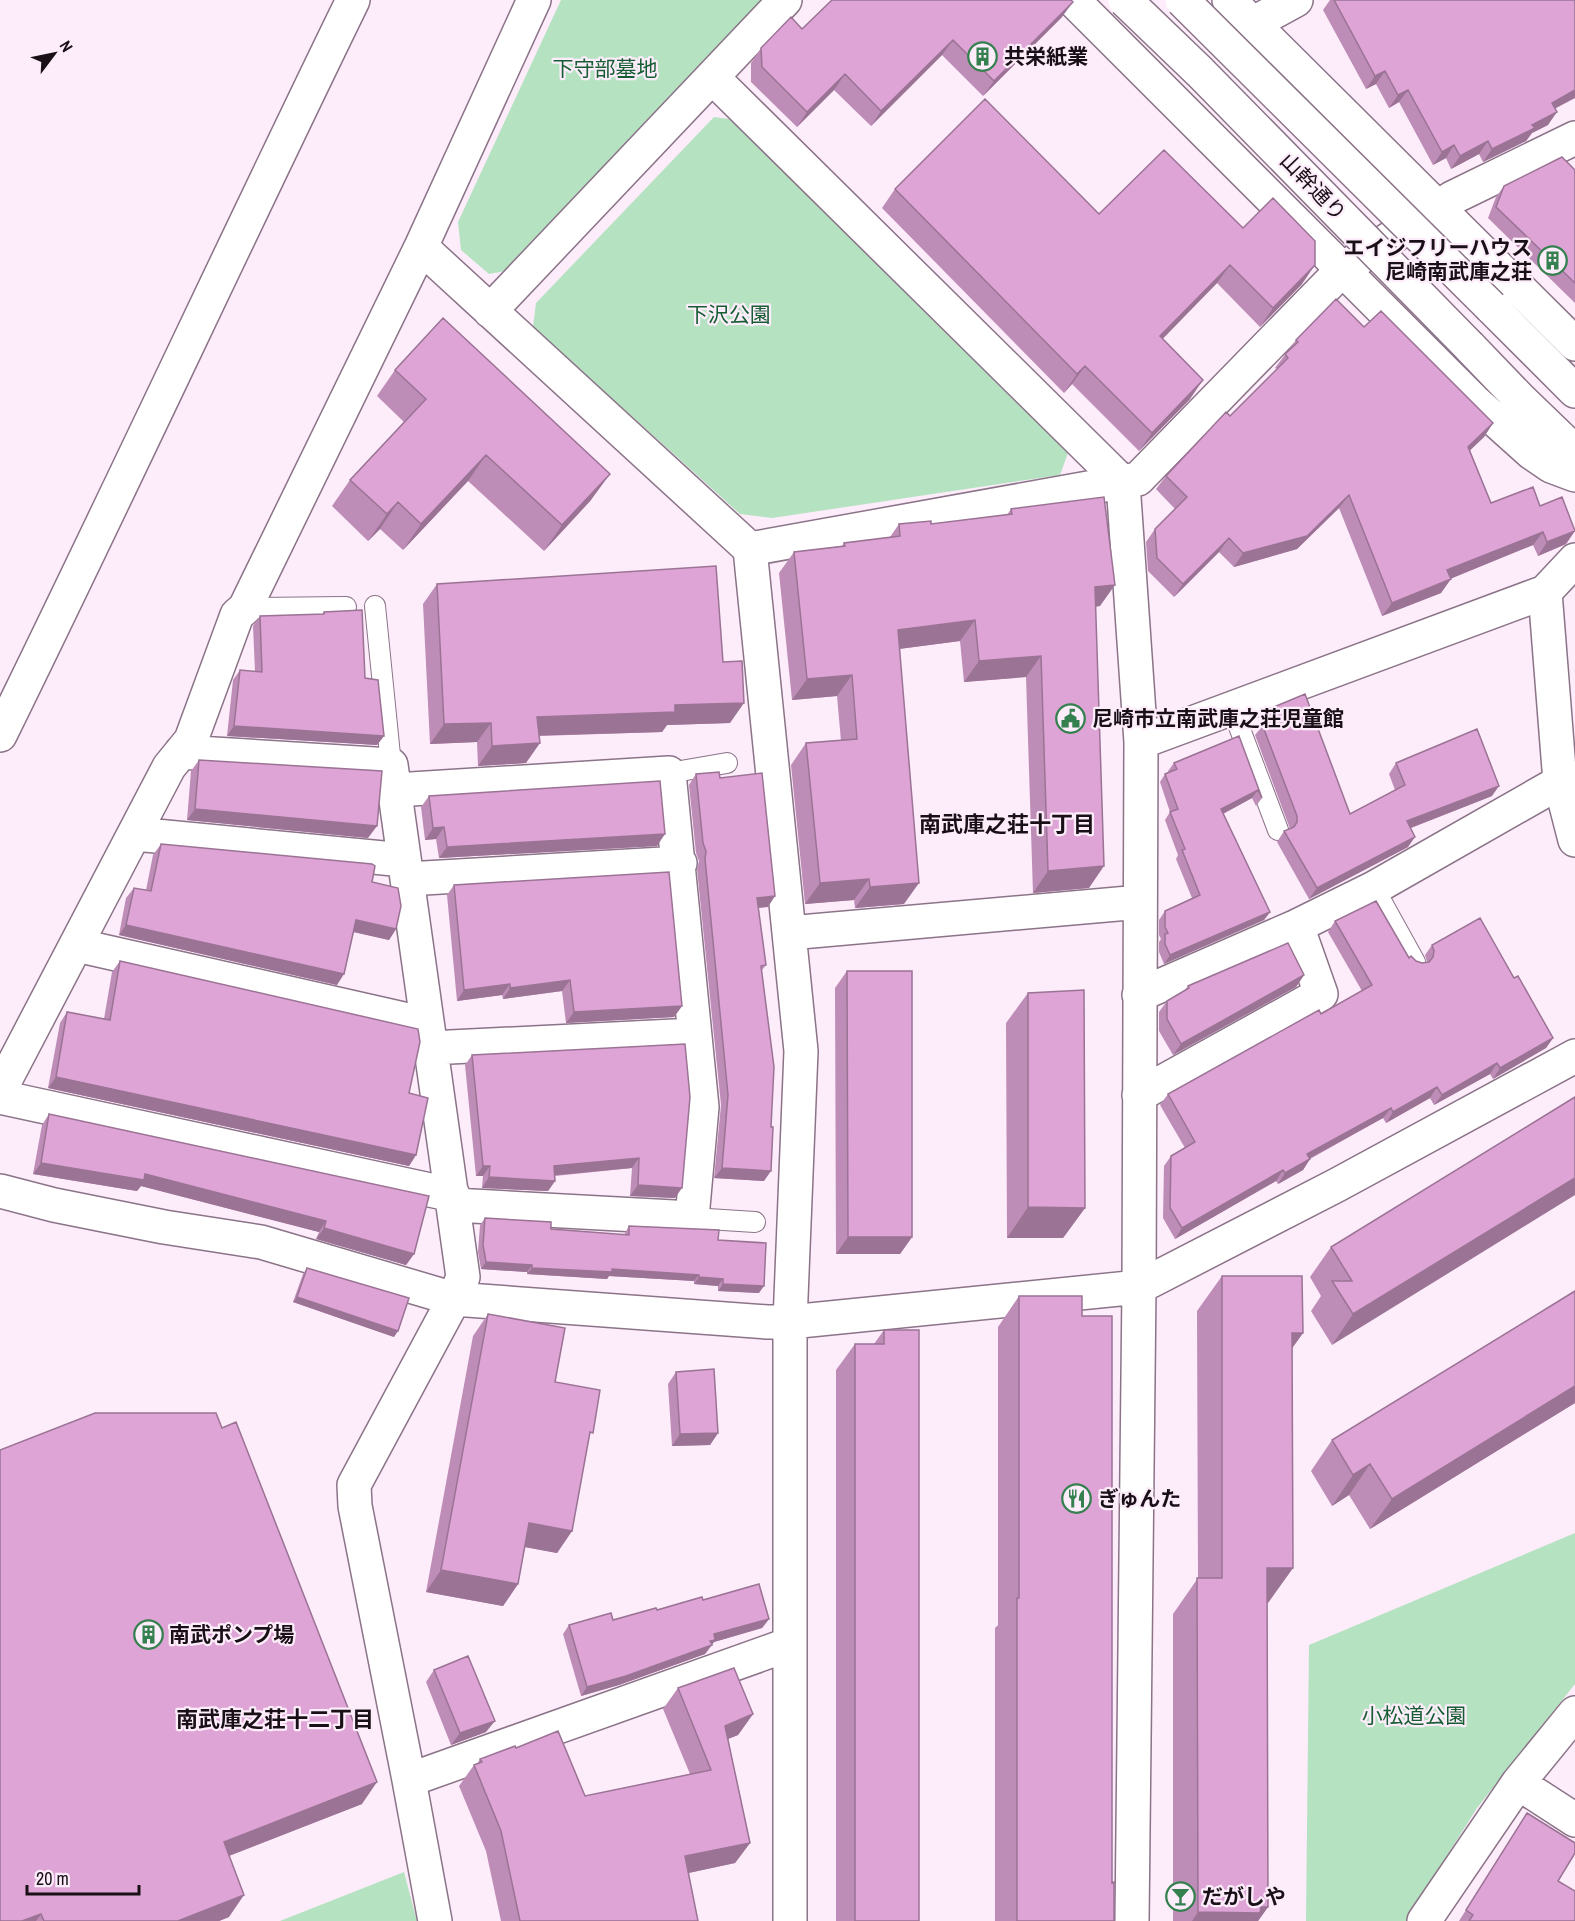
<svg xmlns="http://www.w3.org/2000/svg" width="1575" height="1921" font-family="'Archivo Narrow','Noto Sans JP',sans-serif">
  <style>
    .green { fill: #b5e3c1 }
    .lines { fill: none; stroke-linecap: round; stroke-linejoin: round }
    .service-casing { stroke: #8b7388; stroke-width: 22 }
    .minor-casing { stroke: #8b7388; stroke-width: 36 }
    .tertiary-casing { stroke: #8b7388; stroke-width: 36 }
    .service { stroke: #fff; stroke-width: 20 }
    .minor { stroke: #fff; stroke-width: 33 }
    .tertiary { stroke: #fff; stroke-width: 33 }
    .tertiary-bridge-casing { stroke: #8b7388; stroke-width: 36; stroke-linecap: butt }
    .tertiary-bridge { stroke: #fff; stroke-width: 33 }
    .wall { fill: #be8db7 }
    .shaded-wall { fill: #9b7395 }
    .building { fill: #dda4d5; stroke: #9b7395; stroke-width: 1.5 }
    .labels { text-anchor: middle; stroke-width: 4.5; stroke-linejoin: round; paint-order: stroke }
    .poi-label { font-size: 21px; font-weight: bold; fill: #180f17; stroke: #fdecfa; text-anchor: start }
    .park-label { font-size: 21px; fill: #165d33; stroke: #fdecfa }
    .street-label { font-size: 21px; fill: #180f17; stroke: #fdecfa }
    .neighbourhood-label { font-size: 22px; font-weight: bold; fill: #180f17; stroke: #fdecfa }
  </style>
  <rect width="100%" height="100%" fill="#fdecfa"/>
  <path class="green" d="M561,0H768L505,271L489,274L461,250L458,222Z
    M714,117L730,119L1068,453L1060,475L772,518L740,514L533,327L536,303Z
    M1575,1533V1684L1477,1808L1406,1921H1306L1309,1645Z
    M404,1872L417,1921H280Z"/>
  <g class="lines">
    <defs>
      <path id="service" d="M375,606L391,765
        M245,608L346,607
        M1232,708L1278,830
        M669,773L727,763
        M1374,888L1415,962
        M692,1218L755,1222"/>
      <path id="minor" d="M534,0L421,247L750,549L801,1051L790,1322V1921
        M1252,24L1296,0
        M713,78L1123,483L1141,742L1139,1287L1132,1921
        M490,311L785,0
        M750,549L1138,479L1343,269L1452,198L1575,138
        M1545,592L1560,782L1575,840
        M0,735C120,491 234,244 353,0
        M1141,742L1545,592L1575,560
        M181,752L391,765L463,1277L454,1299L354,1485L355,1506L409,1780L435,1921
        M395,790L669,773L702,1107L692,1218L454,1205
        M135,834L404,860
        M407,879L680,863
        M789,933L1140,902
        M76,945L426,1024
        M1139,995L1297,926L1374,888L1560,782H1575
        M430,1048L694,1035
        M0,1090L169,767L191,740L237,615L245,608L421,247
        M1139,1095L1321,994L1297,926
        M0,1097L453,1195
        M0,1191L54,1205L164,1227L261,1242L454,1299L767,1322H790L1139,1287L1337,1185L1575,1056
        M409,1780L790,1644
        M1518,1783L1575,1820
        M1424,1921L1518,1783L1575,1713"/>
      <path id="tertiary" d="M1073,0L1474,401L1532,453L1551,466L1575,475
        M1229,0L1575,344
        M1491,307L1575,391
        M1469,346L1521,400L1575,452"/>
    </defs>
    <use href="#service" class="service-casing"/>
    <use href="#minor" class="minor-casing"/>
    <use href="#tertiary" class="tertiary-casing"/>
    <use href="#service" class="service"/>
    <use href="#minor" class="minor"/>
    <use href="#tertiary" class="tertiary"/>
    <defs>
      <path id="tertiary-bridge" d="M1125,0L1200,72L1469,346
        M1182,0L1491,307"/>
    </defs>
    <use href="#tertiary-bridge" class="tertiary-bridge-casing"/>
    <use href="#tertiary-bridge" class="tertiary-bridge"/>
  </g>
  <path class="wall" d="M1330,0H1575L1555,109L1548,125L1532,133L1526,141L1483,162L1479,154L1451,169L1446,158L1433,165L1399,102L1389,108L1376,84L1366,89L1323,10Z
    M1062,17L983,96L942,55L871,126L834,90L797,127L751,82V63L761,48Z
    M1575,170V303L1488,218L1496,197L1504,186Z
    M895,189L1099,214L1243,228L1302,284L1260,327L1217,283L1162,339L1190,399L1139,451L1072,384L1064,393L882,208Z
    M1364,327L1493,423L1484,437L1470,450L1491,503L1540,506L1566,544L1538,556L1533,545L1451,578L1441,593L1382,616L1339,508L1297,549L1234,567L1219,552L1174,597L1148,571L1146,542L1155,529L1175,509L1156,489L1166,476L1230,416L1277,369L1275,368L1296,340Z
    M395,370L591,500L544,551L468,481L403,550L380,529L368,541L332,506L350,480L404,422L377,396Z
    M1011,509L1100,606L1095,607L1089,888L1033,893L1026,677L964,682L960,641L899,649L904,904L855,908L854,900L805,904L791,765L806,743L841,741L837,696L792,700L779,573L794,552L842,546L844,543L890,537L899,524H931L1007,515Z
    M437,584L723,662L730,723L667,725L662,732L539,736L526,763L478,766L477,742L430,744L423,604Z
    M324,612L365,678L384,736L377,745L227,736L233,680L240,670L255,672L253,626L260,616L322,614Z
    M1269,709L1350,814L1395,790L1389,774L1396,763L1492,796L1411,828L1408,847L1309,899L1277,842L1284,831L1290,829L1289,826L1255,735L1264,724L1262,719Z
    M1239,736L1262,798L1256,806L1252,798L1223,814L1270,912L1264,920L1164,964L1159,952V942L1161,939L1159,935V920L1165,911L1192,898L1176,859L1178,855L1165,820L1170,812L1160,782L1165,774L1169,773L1168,771L1174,763Z
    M199,760L368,838L187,820L191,771Z
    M696,774L720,778L768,907L758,908L766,965L762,970L764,1181L714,1178L721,1105L697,869L699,861L696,853L689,785Z
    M429,796L657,846L439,858L436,839L425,840L421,807Z
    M161,844L372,882L396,929L389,940L354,932L337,985L119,935L126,898L134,888L146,890L153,855Z
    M454,885L682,1006L674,1017L566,1023L562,991L503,999L502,995L457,1001L447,895Z
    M1335,921L1416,961L1422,963L1427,962L1425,955L1432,945L1514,978L1553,1038L1546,1048L1493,1079L1490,1074L1434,1105L1430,1098L1386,1123L1383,1118L1310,1159L1303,1170L1278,1184L1276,1181L1175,1239L1163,1218L1164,1166L1171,1156L1185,1148L1160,1105L1168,1094L1321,1014L1362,991L1328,932Z
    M120,961L409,1093L416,1155L409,1166L48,1088L60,1023L67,1012L104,1019L112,972Z
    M847,971L912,1237L900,1254H836L835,988Z
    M1304,975L1296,987L1173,1055L1159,1031V1012L1167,1001L1185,990L1188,986Z
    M1028,993L1085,1208L1063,1238H1007L1006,1023Z
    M472,1055L690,1097L675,1198L630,1196L632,1168L555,1176V1181L548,1191L482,1188L483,1176H476L465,1065Z
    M1575,1097L1332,1345L1311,1311L1321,1296L1310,1277L1331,1247Z
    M49,1114L414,1254L406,1265L316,1239L319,1232L141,1186L137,1191L33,1174L42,1125Z
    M485,1218L551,1229L624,1235L625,1233L629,1226L718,1240L759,1293L718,1291V1286L694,1284V1281L609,1276L607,1279L527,1274V1272L481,1269L478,1252L480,1225Z
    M307,1268L394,1337L293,1302L303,1274Z
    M1222,1276L1303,1333L1292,1348L1293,1568L1267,1603L1268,1907L1258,1921H1173V1614L1198,1578L1197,1311Z
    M1575,1291V1403L1370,1529L1349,1495L1332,1506L1311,1471L1332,1440Z
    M1019,1296L1082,1316L1112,1883L1114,1921H995V1628L998,1625V1327Z
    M488,1314L555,1382L589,1438L572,1531L557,1553L525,1547L518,1584L503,1606L426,1592L473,1336Z
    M884,1330L919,1921H836V1370L855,1344H874Z
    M676,1372L718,1433L710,1445L672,1446L668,1384Z
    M222,1428L362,1804L229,1856V1917L219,1921H0Z
    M703,1600L769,1619L762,1628L714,1642L705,1654L619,1685L581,1696L563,1634L569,1625L613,1620Z
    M434,1670L486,1732L451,1745L426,1682Z
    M678,1688L753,1714L738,1735L728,1739L750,1843L735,1863L688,1873L698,1921H501L486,1851L459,1786L474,1765L477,1764L480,1759L516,1748L585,1796L690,1774L663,1709Z
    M1527,1813L1558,1881L1575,1921H1459Z"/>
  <path class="shaded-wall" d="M1073,2L1062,17L983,96L994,81Z
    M953,40L942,55L871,126L881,111Z
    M1385,71L1376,84L1366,89L1375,76Z
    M845,74L834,90L797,127L807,112Z
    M1408,90L1399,102L1389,108L1398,95Z
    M1575,90V98L1543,115L1552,103Z
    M1557,112L1548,125L1532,133L1526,141L1483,162L1492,149L1532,125Z
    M1488,141L1479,154L1451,169L1460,156Z
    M1454,145L1446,158L1433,165L1442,152Z
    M1230,265L1217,283L1147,355L1160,336Z
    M1315,265L1302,284L1260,327L1273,308Z
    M1085,366L1072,384L1064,393L1077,374Z
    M1203,380L1190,399L1139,451L1152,433Z
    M1493,423L1484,437L1459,461L1468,447Z
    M486,455L468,481L403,550L421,524Z
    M610,474L591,500L544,551L562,525Z
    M1349,495L1339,508L1297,549L1234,567L1243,553Z
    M398,502L380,529L368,541L387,514Z
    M1575,531L1566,544L1538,556L1547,542Z
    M1543,532L1533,545L1438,584L1447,570Z
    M1229,538L1219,552L1174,597L1183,584Z
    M1451,579L1441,593L1382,616L1392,603Z
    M1115,585L1100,606L1080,608L1095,587Z
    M975,620L960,641L883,651L898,630Z
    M1041,656L1026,677L964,682L979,661Z
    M852,675L837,696L792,700L807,679Z
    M744,703L730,723L667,725L662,732L523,736L537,717L675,705Z
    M491,723L477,742L430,744L444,724Z
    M234,726L384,736L377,745L227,736Z
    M540,743L526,763L478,766L492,746Z
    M1499,786L1492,796L1400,832L1407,821Z
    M1258,790L1252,798L1215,818L1221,809Z
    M195,809L377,826L368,838L187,820Z
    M444,827L436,839L425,840L433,828Z
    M665,834L657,846L439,858L447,847Z
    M1415,837L1408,847L1309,899L1317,888Z
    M1104,866L1089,888L1033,893L1048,871Z
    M869,879L854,900L805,904L820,883Z
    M919,883L904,904L855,908L870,887Z
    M775,896L768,907L750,908L757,898Z
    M1270,912L1264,920L1164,964L1170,955Z
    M356,920L396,929L389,940L349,931Z
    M126,925L344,974L337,985L119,935Z
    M1304,975L1296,987L1173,1055L1181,1044Z
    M570,980L562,991L503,999L510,988Z
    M510,984L502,995L457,1001L464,990Z
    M682,1006L674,1017L566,1023L574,1012Z
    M1553,1038L1546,1048L1493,1079L1500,1068Z
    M1497,1063L1490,1074L1434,1105L1442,1095Z
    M56,1077L416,1155L409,1166L48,1088Z
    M1437,1087L1430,1098L1386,1123L1393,1112Z
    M1391,1108L1383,1118L1299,1164L1307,1154Z
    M639,1158L632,1168L546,1176L554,1166Z
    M1310,1159L1303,1170L1278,1184L1285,1173Z
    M41,1163L145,1174L326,1221L319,1232L141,1186L137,1191L33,1174Z
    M483,1166H490L483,1176H476Z
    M722,1168L771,1171L764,1181L714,1178Z
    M1283,1170L1276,1181L1175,1239L1182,1228Z
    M489,1177L555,1181L548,1191L482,1188Z
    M1575,1178V1195L1332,1345L1353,1314Z
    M638,1185L682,1188L675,1198L630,1196Z
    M1028,1207L1085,1208L1063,1238H1007Z
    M324,1228L414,1254L406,1265L316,1239Z
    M848,1237H912L900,1254H836Z
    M486,1262L532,1265L527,1272L481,1269Z
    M532,1268L612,1269L699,1275L694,1281L609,1276L607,1279L527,1274Z
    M699,1277L723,1279L718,1286L694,1284Z
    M723,1284L764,1286L759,1293L718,1291Z
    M297,1297L398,1331L394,1337L293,1302Z
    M1292,1333H1303L1278,1368Z
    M1575,1386V1403L1370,1529L1392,1499Z
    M718,1433L710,1445L672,1446L680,1434Z
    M1370,1464L1349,1495L1332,1506L1353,1475Z
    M529,1523L572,1531L557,1553L514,1545Z
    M1267,1568H1293L1268,1603H1243Z
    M441,1570L518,1584L503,1606L426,1592Z
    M769,1619L762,1628L714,1642L705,1654L619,1685L581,1696L587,1687L714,1634Z
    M753,1714L738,1735L710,1746L725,1726Z
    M495,1721L486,1732L451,1745L460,1733Z
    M377,1782L362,1804L208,1864L224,1842Z
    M750,1843L735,1863L670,1877L685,1856Z
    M244,1895L229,1917L219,1921H178Z
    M1261,1907H1268L1258,1921H1192L1198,1912Z
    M41,1914L36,1921H22Z"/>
  <path class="building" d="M832,0H1071L1073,2L994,81L953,40L881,111L845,74L807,112L762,67L761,48L791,17L802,29Z
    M1334,0H1575V90L1552,103L1557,112L1532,125L1535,128L1492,149L1488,141L1460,156L1454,145L1442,152L1408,90L1398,95L1385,71L1375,76Z
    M985,99L1099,214L1164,150L1243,228L1273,198L1315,241V265L1273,308L1230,265L1160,336L1203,380L1152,433L1085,366L1077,374L895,189Z
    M1562,157L1575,170V283L1496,207L1504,186Z
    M1336,299L1364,327L1381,311L1493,423L1468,447L1491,503L1533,487L1540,506L1562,497L1575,531L1547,542L1543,532L1447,570L1451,579L1392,603L1349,495L1307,536L1243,553L1229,538L1183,584L1157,558L1155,529L1187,497L1166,476L1226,412L1230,416L1288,358L1285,354L1298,342L1296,340Z
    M443,318L610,474L562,525L486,455L421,524L398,502L387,514L350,480L426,399L395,370Z
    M1104,497L1115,585L1095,587L1104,866L1048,871L1041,656L979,661L975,620L898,630L919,883L870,887L869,879L820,883L806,743L857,739L852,675L807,679L794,552L845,546L844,543L900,536L899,524L931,521V524L1012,514L1011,509Z
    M716,566L723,662L742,661L744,703L675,705V712L537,717L540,743L492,746L491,723L444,724L437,584Z
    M362,610L365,678L378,680L384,736L234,726L240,670L262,672L260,616L324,614V612Z
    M1305,694L1350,814L1405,785L1396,763L1477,729L1499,786L1407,821L1415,837L1317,888L1284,831L1294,827L1297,822V816L1262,724L1274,720L1269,709Z
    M1239,736L1262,798L1258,790L1221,809L1270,912L1170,955L1165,944V934L1168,933L1165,927V911L1200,895L1182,850L1185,849L1170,812L1178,809L1165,774L1177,769L1174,763Z
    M199,760L382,771L377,826L195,809Z
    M719,772L720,778L762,773L775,896L757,898L766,965L761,966L774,1067L771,1127H773L771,1171L722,1168L728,1095L705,859L706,851L703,843L696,774Z
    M660,781L665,834L447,847L444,827L433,828L429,796Z
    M161,844L372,864L375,866L372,882L398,888L401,906L396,929L356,920L344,974L126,925L134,888L151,891Z
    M669,872L682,1006L574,1012L570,980L510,988V984L464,990L454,885Z
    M1376,901L1409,958L1411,956L1416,961L1422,963L1429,962L1433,957L1434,951L1432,945L1480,918L1514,978L1518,976L1553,1038L1500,1068L1497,1063L1442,1095L1437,1087L1393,1112L1391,1108L1307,1154L1310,1159L1285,1173L1283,1170L1182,1228L1170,1208L1171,1156L1195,1142L1168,1094L1319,1010L1321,1014L1372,985L1335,921Z
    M1288,943L1304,975L1181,1044L1167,1019V1001L1189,988L1188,986Z
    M120,961L418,1029L420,1042L409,1093L428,1098L416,1155L56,1077L67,1012L110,1020Z
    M847,971H912V1237H848Z
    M1084,990L1085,1208L1028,1207V993Z
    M685,1044L690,1097L682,1188L638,1185L639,1158L554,1166L555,1181L489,1177L490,1166H483L472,1055Z
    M1575,1097V1178L1353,1314L1332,1281H1352L1331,1247Z
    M49,1114L429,1196L414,1254L324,1228L326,1221L145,1174L144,1180L41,1163Z
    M485,1218L551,1222V1229L629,1235V1226L719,1230L718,1240L766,1243L764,1286L723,1284V1279L699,1277V1275L612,1269V1272L532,1268V1265L486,1262L483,1245Z
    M307,1268L409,1298L398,1331L297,1297Z
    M1222,1276H1302L1303,1333H1292L1293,1568H1267L1268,1907H1261L1260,1913L1198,1912L1197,1578H1222Z
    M1575,1291V1386L1392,1499L1370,1464L1353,1475L1332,1440Z
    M1019,1296H1082V1316H1112V1883L1114,1882V1921H1017V1598H1019Z
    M488,1314L565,1328L555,1382L600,1390L593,1433L590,1432L572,1531L529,1523L518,1584L441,1570Z
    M884,1330H919V1921H855V1344H884Z
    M714,1369L718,1433L680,1434L676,1372Z
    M95,1413H216L222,1428L236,1422L377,1782L224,1842L244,1895L178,1921H44L41,1914L22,1921H0V1450Z
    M759,1584L769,1619L714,1634L715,1640L710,1641L712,1645L626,1676L587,1687L569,1625L611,1613L613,1620L656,1608L657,1610L702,1597L703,1600Z
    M468,1656L495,1721L460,1733L434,1670Z
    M734,1668L753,1714L725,1726L750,1843L685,1856L698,1921H520L501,1831L474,1765L482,1762L480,1759L515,1746L516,1748L558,1731L585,1796L711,1770L678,1688Z
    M1527,1813L1575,1843V1853L1558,1881L1575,1891V1921H1469L1473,1915L1466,1910Z"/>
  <defs>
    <symbol id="building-ring" viewBox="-11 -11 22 22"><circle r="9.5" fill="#fdecfa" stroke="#34804f" stroke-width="1.5"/><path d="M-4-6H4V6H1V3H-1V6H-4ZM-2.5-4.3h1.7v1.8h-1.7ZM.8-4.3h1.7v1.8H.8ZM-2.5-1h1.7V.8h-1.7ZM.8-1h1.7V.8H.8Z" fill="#34804f"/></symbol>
    <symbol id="civic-ring" viewBox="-11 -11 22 22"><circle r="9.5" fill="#fdecfa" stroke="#34804f" stroke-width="1.5"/><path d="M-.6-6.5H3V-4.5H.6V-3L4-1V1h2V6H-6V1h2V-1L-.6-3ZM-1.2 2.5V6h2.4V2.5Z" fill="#34804f"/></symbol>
    <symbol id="restaurant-ring" viewBox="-11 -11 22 22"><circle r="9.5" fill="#fdecfa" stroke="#34804f" stroke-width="1.5"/><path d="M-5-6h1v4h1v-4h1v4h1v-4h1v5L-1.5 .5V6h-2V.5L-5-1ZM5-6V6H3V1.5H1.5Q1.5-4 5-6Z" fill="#34804f"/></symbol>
    <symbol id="bar-ring" viewBox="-11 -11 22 22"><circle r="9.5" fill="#fdecfa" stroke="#34804f" stroke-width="1.5"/><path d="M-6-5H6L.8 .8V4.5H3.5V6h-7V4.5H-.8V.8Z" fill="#34804f"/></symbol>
  </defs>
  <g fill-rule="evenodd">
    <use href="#building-ring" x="966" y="40" width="33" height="33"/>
    <use href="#building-ring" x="1536" y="244" width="33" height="33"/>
    <use href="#civic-ring" x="1054" y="702" width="33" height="33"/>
    <use href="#restaurant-ring" x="1060" y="1482" width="33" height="33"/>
    <use href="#building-ring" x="132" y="1618" width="33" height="33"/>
    <use href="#bar-ring" x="1164" y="1880" width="33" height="33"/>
  </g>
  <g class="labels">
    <g class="poi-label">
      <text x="1004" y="64">共栄紙業</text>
      <text x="1532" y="255" text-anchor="end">エイジフリーハウス<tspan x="1532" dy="24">尼崎南武庫之荘</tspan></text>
      <text x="1092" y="726">尼崎市立南武庫之荘児童館</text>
      <text x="1098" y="1506">ぎゅんた</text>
      <text x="169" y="1642">南武ポンプ場</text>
      <text x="1202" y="1904">だがしや</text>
    </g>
    <g class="park-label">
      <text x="605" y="76">下守部墓地</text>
      <text x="729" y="322">下沢公園</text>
      <text x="1414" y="1723">小松道公園</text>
    </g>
    <g class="street-label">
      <text transform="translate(1313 187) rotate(46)" y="7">山幹通り</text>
    </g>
    <g class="neighbourhood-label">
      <text x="1007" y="832">南武庫之荘十丁目</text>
      <text x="275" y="1727">南武庫之荘十二丁目</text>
    </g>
  </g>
  <g transform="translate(54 54) rotate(58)" stroke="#fdecfa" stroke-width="4.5" paint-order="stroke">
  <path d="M0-4.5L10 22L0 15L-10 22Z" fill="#180f17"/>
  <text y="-9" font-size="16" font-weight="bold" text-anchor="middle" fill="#180f17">N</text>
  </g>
  <path d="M27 1885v9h112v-9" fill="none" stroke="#180f17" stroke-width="3"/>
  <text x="36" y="1885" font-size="18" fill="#180f17" stroke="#fdecfa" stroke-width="4.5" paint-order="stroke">20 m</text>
</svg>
